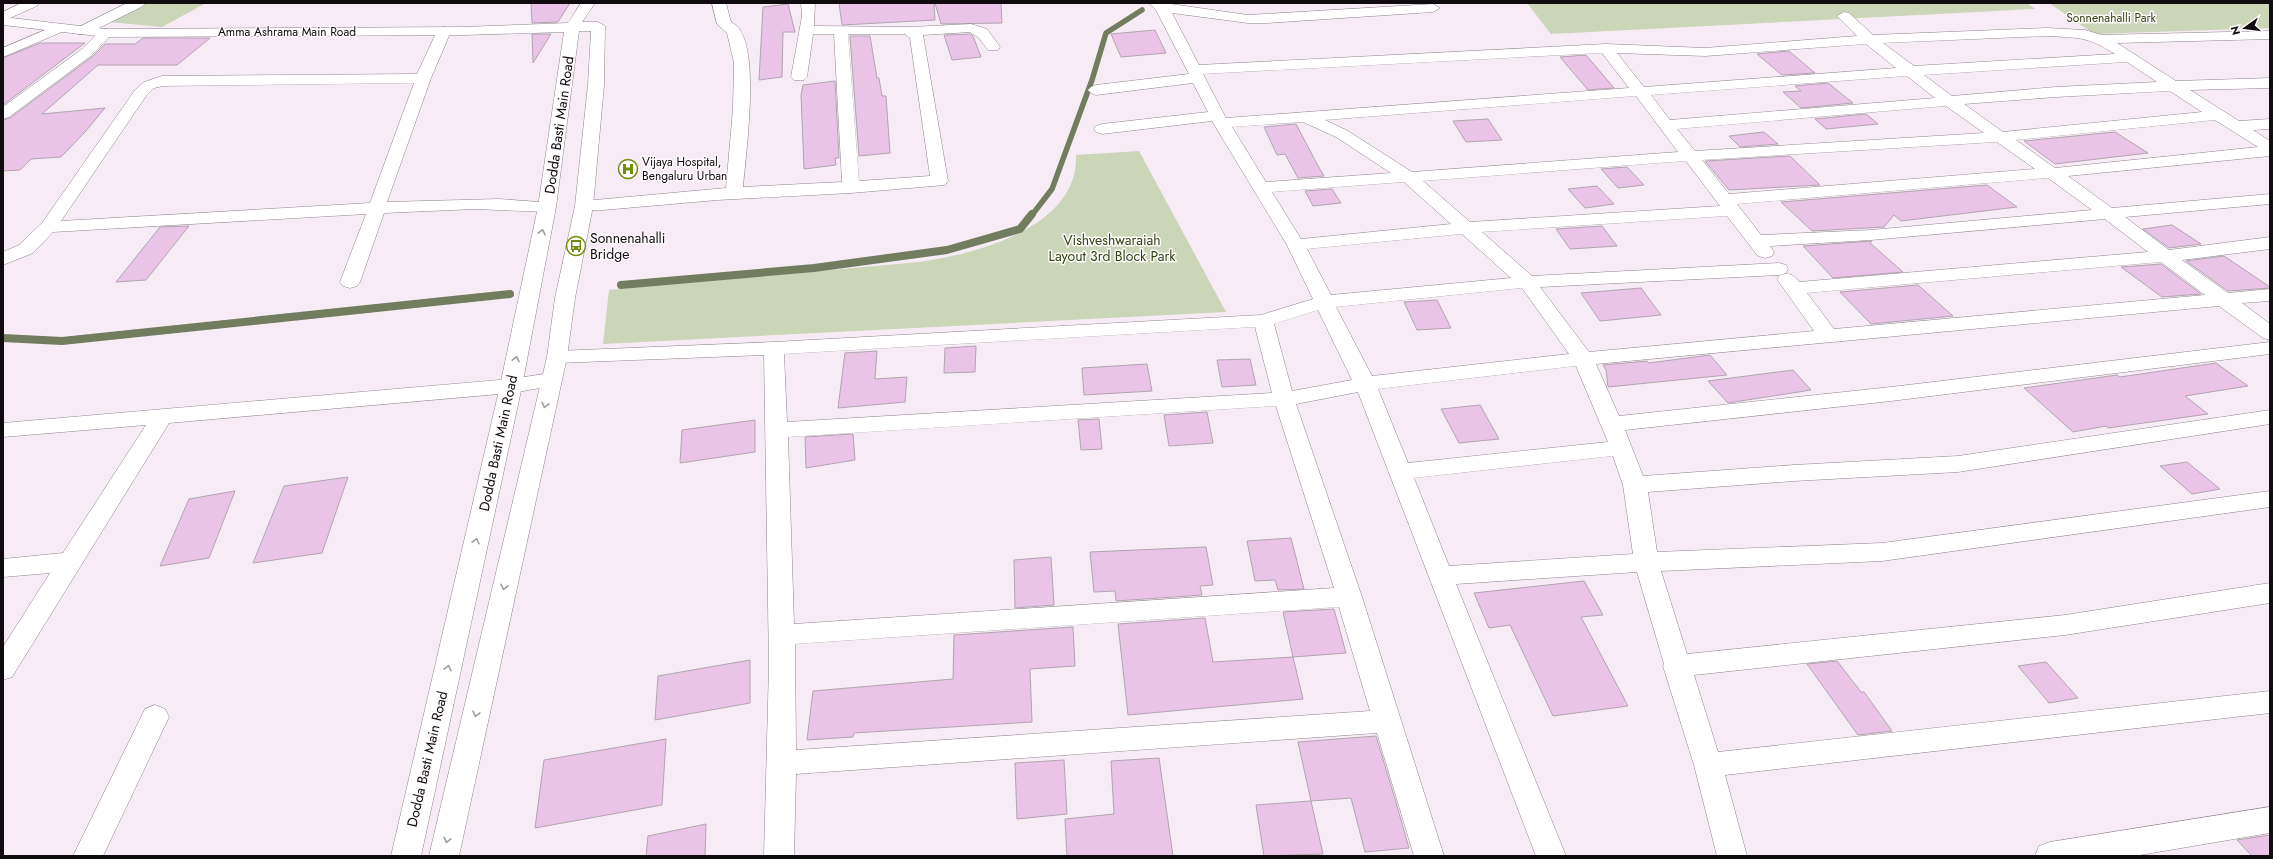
<svg xmlns="http://www.w3.org/2000/svg" width="2273" height="859" font-family="Jost,sans-serif">
  <style>
    .green { fill: #cbd6b8 }
    .lines { fill: none; stroke-linecap: round; stroke-linejoin: round }
    .stream-far1 { stroke: #727c5f; stroke-width: 5.5 }
    .stream { stroke: #727c5f; stroke-width: 8 }
    .building { fill: #eac4e6; stroke: #b0a5af }
    .street-casing { stroke: #8f848e; stroke-width: 1 }
    .secondary-casing { stroke: #8f848e; stroke-width: 1 }
    .street { fill: #fff; fill-rule: evenodd }
    .secondary { fill: #fff; fill-rule: evenodd }
    .oneway { stroke: #9f9d9f }
    .labels { text-anchor: middle; stroke-width: 3; stroke-linejoin: round; paint-order: stroke }
    .far-park-label { font-size: 12px; fill: #354311; stroke: #fefbfd }
    .far-street-label { font-size: 12px; fill: #0f0b0f; stroke: #fefbfd }
    .far-poi-label { font-size: 12px; fill: #0f0b0f; stroke: #fefbfd; text-anchor: start }
    .street-label { font-size: 14px; fill: #0f0b0f; stroke: #fefbfd }
    .poi-label { font-size: 14px; fill: #0f0b0f; stroke: #fefbfd; text-anchor: start }
    .park-label { font-size: 14px; fill: #354311; stroke: #fefbfd }
  </style>
  <rect width="100%" height="100%" fill="#f7ebf5"/>
  <path class="green" d="M147,3H206L162,27L109,22Z
    M1527,3H2027L2035,9L1551,34Z
    M2049,3H2270V28L2094,34Z
    M1139,151L1226,312L603,344L609,290L919,262C975,254 1079,228 1076,155Z"/>
  <g class="lines">
    <path class="stream-far1" d="M1032,215L1052,189L1092,80L1106,33L1142,10"/>
    <path class="stream" d="M621,285L814,268L947,250L1020,229L1032,214
      M3,338L62,341L510,294"/>
  </g>
  <path class="building" d="M531,3H570L558,22L532,23Z
    M839,3H934L935,20L842,25Z
    M935,3H1001L1002,23L941,24Z
    M788,4L795,32H783L782,77L759,80L763,7Z
    M1155,30L1166,53L1121,57L1111,34Z
    M532,34H551L533,63Z
    M970,34L973,36L981,57L952,60L944,35Z
    M850,36H870L877,78H879L882,96H886L890,153L859,156Z
    M143,38H210L177,65H98L42,114L105,108L85,132L61,157L31,159L20,170L3,171V120L10,118L93,56L105,44H135Z
    M40,43H85L3,105V58Z
    M1789,51L1815,73L1782,75L1757,54Z
    M1586,55L1614,88L1588,90L1560,57Z
    M835,81L839,158H835L836,165L804,169L801,95L803,85Z
    M1828,83L1853,103L1801,108L1783,92L1801,91L1795,86Z
    M1866,114L1878,124L1826,129L1815,119Z
    M1488,119L1502,140L1466,142L1453,121Z
    M1296,124L1317,164L1324,176L1298,178L1285,154L1277,155L1264,127Z
    M1764,132L1778,144L1740,147L1729,136Z
    M2115,132L2148,153L2055,164L2024,141Z
    M1790,156L1820,185L1729,190L1705,161Z
    M1627,167L1644,185L1618,188L1601,169Z
    M1987,185L2017,207L1901,221L1894,215L1884,227L1812,231L1781,202Z
    M1597,186L1614,204L1585,208L1568,189Z
    M1332,189L1341,203L1313,206L1305,191Z
    M2172,225L2201,244L2169,248L2143,229Z
    M189,226L146,280L116,282L160,227Z
    M1602,226L1617,246L1570,249L1556,229Z
    M1872,241L1870,243L1903,272L1833,278L1803,246Z
    M2224,256L2270,287V288L2228,291L2186,261Z
    M2161,264L2201,294L2162,297L2121,267Z
    M1918,285L1953,316L1871,324L1840,292Z
    M1641,288L1661,315L1600,321L1581,293Z
    M1437,300L1451,328L1417,330L1404,302Z
    M976,346L975,372L944,373L945,348Z
    M877,351L875,379L907,377L905,402L838,408L845,353Z
    M1710,355L1727,375L1608,387L1606,370L1603,365L1647,361L1649,363Z
    M1250,359L1256,385L1222,387L1217,360Z
    M2216,363L2248,386L2185,396L2208,414L2108,428L2106,426L2073,432L2024,388L2117,375L2120,377Z
    M1147,364L1152,391L1084,395L1082,368Z
    M1793,370L1811,390L1728,403L1708,381Z
    M1480,405L1499,439L1459,443L1441,409Z
    M1207,412L1213,443L1169,446L1164,415Z
    M1099,419L1102,449L1081,450L1078,420Z
    M755,420V452L680,463L682,430Z
    M853,434L855,460L806,468L805,437Z
    M2187,462L2220,489L2192,494L2160,466Z
    M348,477L322,553L253,563L284,486Z
    M235,491L209,558L160,566L189,499Z
    M1291,538L1304,589L1278,590L1275,580L1255,581L1247,541Z
    M1206,547L1213,585L1200,586L1202,595L1116,601L1115,591L1094,592L1090,552Z
    M1051,557L1054,605L1015,608L1014,560Z
    M1584,581L1603,615L1581,617L1628,706L1553,716L1510,625L1489,628L1474,593Z
    M1334,609L1346,653L1293,657L1283,612Z
    M1205,618L1213,662L1293,657L1303,699L1128,715L1118,624Z
    M1073,627L1075,666L1030,669L1032,722L854,733L853,737L807,740L813,691L953,679L954,635Z
    M750,660V703L655,720L658,676Z
    M1837,661L1861,692H1864L1892,731L1858,735L1807,664Z
    M2046,662L2078,698L2049,703L2018,666Z
    M1376,736L1395,799L1409,848L1365,852L1351,798L1311,801L1298,742Z
    M666,739L662,805L535,828L544,760Z
    M1159,758L1173,856H1067L1065,819L1114,814L1111,761Z
    M1064,760L1067,814L1017,819L1015,763Z
    M1311,801L1323,854L1264,856L1256,805Z
    M706,824L705,856H646L648,836Z
    M2270,835V856H2252L2237,840Z"/>
  <g class="lines">
    <defs>
      <path id="street" d="M21,3H39L37,6L3,21V12Z
        M127,3H145L143,6L87,34H77L75,31L77,28Z
        M712,3H726L731,22C734,24 738,26 740,30C759,58 746,152 743,187L842,182L834,34H813L807,77L804,80H794L791,77L802,16L801,3H815L814,26L911,27L971,24L987,29L1000,47L998,50H988L979,38L970,32L923,35L948,181L945,185L851,193L717,200L603,210H578L575,206L578,202L584,201L726,188L733,109L734,63L727,33L717,24ZM848,34H905L910,38L930,176L859,181Z
        M1149,3H1164L1248,15L1433,4L1440,8L1433,12L1267,23H1248L1172,13L1199,65L1606,44L1705,48L1857,36L1837,16L1844,12L1849,13L1873,35L2047,28L2085,30L2102,35L2270,31V39L2117,43L2176,81L2270,78V88L2190,90L2239,121L2270,119V129L2253,130L2270,141V156L2068,176L2112,208L2270,194V204L2125,217L2169,250L2270,237V249L2182,260L2228,293L2270,289V301L2242,303L2270,324V340L2263,338L2219,306L1596,364L1619,416L1891,387L2270,342V354L1891,401L1625,430L1643,476L1794,465L1958,456L2270,410V424L1958,472L1794,481L1648,492L1657,552L1882,543L2270,491V507L1882,561L1661,571L1687,654L2065,615L2270,583V603L2065,635L1694,675L1718,752L2270,691V713L1725,775L1747,856H1717L1694,765L1663,666L1664,664L1637,572L1456,584L1566,856H1536L1358,392L1296,404L1362,597L1444,856H1414L1377,733L796,774L794,856H764L769,666L764,355L557,363L550,362L547,357L550,352L557,351L774,342L1261,315L1313,299L1287,245L1212,121L1102,134L1096,132L1094,129L1096,126L1102,124L1208,112L1193,83L1096,95L1091,93L1088,90L1091,87L1096,85L1189,74L1156,10ZM2047,36C2079,38 2087,36 2115,54L1914,66L1883,43ZM1866,44L1896,68L1644,87L1617,53L1705,56ZM1602,53L1629,88L1226,118L1203,74ZM2127,62L2157,82L2056,87L1952,96L1924,75ZM1907,76L1935,98L1670,120L1651,95ZM2170,91L2202,112L2003,132L1964,104L2056,97ZM1636,96L1678,152L1412,172L1348,131L1325,120ZM1946,106L1984,133L1695,151L1677,129ZM2215,120L2258,147L2055,168L2016,140ZM1303,122L1336,137L1391,173L1266,182L1232,127ZM1997,142L2035,169L1729,194L1702,160ZM1686,161L1720,206L1470,222L1423,181ZM2048,178L2092,210L1871,230L1761,235L1737,204ZM1404,182L1451,224L1301,239L1272,192ZM1727,216L1758,256L1765,258L1772,256L1774,252L1770,246L1871,240L2105,219L2148,252L1799,282C1793,274 1790,273 1780,275L1777,279L1814,331L1589,352L1540,287L1779,275L1786,273L1788,269L1786,265L1779,263L1532,276L1482,232ZM1462,234L1511,278L1331,295L1307,249ZM2161,262L2205,295L1834,329L1807,293ZM1522,288L1569,354L1372,376L1336,307ZM1318,310L1352,380L1292,391L1274,324ZM1255,327L1272,393L787,422L784,354ZM1576,366L1608,442L1408,463L1378,389ZM1276,406L1334,588L794,624L788,437ZM1613,456L1623,485L1633,554L1449,566L1414,478ZM1339,607L1370,711L796,750L795,644Z
        M59,24L64,25L66,28L64,31L3,57V48Z
        M444,27L451,31L431,78L387,202L499,199L553,203L556,207L553,211L547,212L475,209L384,213L360,282L357,286L350,288L343,286L340,282L366,214L53,232L33,253L3,265V252L19,245L42,223L135,90L144,82L162,76L417,74L437,31ZM414,83L370,203L61,221L146,96L154,88L163,86Z
        M106,29L113,33L92,55L9,117L3,119V107L82,49L101,30Z
        M551,373L558,375L562,380L558,385L511,393L169,423L12,677L3,680V647L50,573L3,577V559L63,553L146,425L3,437V423L511,379Z
        M155,705L165,709L169,717L103,856H73L145,709Z
        M2270,807V833L2134,856H2035L2039,846L2050,842Z"/>
      <path id="secondary" d="M581,3H595L582,22H598L605,26L604,85L593,206L575,298L567,357L459,856H429L547,357L555,298L575,206L588,85L591,31H579L556,207L522,386L421,856H391L500,386L538,207L564,32L464,35L106,37L3,25V17L106,29L464,27L568,23Z"/>
    </defs>
    <use href="#street" class="street-casing"/>
    <use href="#secondary" class="secondary-casing"/>
    <use href="#street" class="street"/>
    <use href="#secondary" class="secondary"/>
  </g>
  <defs><path id="oneway-chevron" d="M-2-3.5L2.5 0L-2 3.5" fill="none" stroke-width="1.6" stroke-linecap="round" stroke-linejoin="round"/></defs>
  <g class="oneway">
    <use href="#oneway-chevron" transform="translate(542 232) rotate(-78)"/>
    <use href="#oneway-chevron" transform="translate(516 359) rotate(-78)"/>
    <use href="#oneway-chevron" transform="translate(545 405) rotate(103)"/>
    <use href="#oneway-chevron" transform="translate(476 541) rotate(-77)"/>
    <use href="#oneway-chevron" transform="translate(504 587) rotate(103)"/>
    <use href="#oneway-chevron" transform="translate(448 668) rotate(-77)"/>
    <use href="#oneway-chevron" transform="translate(476 714) rotate(103)"/>
    <use href="#oneway-chevron" transform="translate(447 840) rotate(103)"/>
  </g>
  <defs>
    <symbol id="hospital-ring" viewBox="-11 -11 22 22"><circle r="9.5" fill="#fefbfd" stroke="#708d0c" stroke-width="1.5"/><path d="M-5-5h3v3.5h4V-5h3V5h-3V1.5h-4V5h-3Z" fill="#708d0c"/></symbol>
    <symbol id="bus-ring" viewBox="-11 -11 22 22"><circle r="9.5" fill="#fefbfd" stroke="#708d0c" stroke-width="1.5"/><path d="M-5-6H5V4H4V6H2V4H-2V6H-4V4H-5ZM-3.5-4V0h7V-4ZM-3.5 1.2v1.5H-2V1.2ZM2 1.2v1.5H3.5V1.2Z" fill="#708d0c"/></symbol>
  </defs>
  <g fill-rule="evenodd">
    <use href="#hospital-ring" x="617" y="158" width="22" height="22"/>
    <use href="#bus-ring" x="565" y="235" width="22" height="22"/>
  </g>
  <g class="labels">
    <g class="far-park-label">
      <text x="2111" y="22">Sonnenahalli Park</text>
    </g>
    <g class="far-street-label">
      <text x="287" y="36">Amma Ashrama Main Road</text>
    </g>
    <g class="far-poi-label">
      <text x="642" y="166">Vijaya Hospital,<tspan x="642" dy="14">Bengaluru Urban</tspan></text>
    </g>
    <g class="street-label">
      <text transform="translate(559 125) rotate(-82)" y="5">Dodda Basti Main Road</text>
      <text transform="translate(498 443) rotate(-78)" y="5">Dodda Basti Main Road</text>
      <text transform="translate(427 759) rotate(-77)" y="5">Dodda Basti Main Road</text>
    </g>
    <g class="poi-label">
      <text x="590" y="243">Sonnenahalli<tspan x="590" dy="16">Bridge</tspan></text>
    </g>
    <g class="park-label">
      <text x="1112" y="245">Vishveshwaraiah<tspan x="1112" dy="16">Layout 3rd Block Park</tspan></text>
    </g>
  </g>
  <rect width="2273" height="859" fill="none" stroke="#0f0b0f" stroke-width="8"/>
  <g transform="translate(2245 28) rotate(256)" stroke="#fefbfd" stroke-width="3" paint-order="stroke">
  <path d="M0-3L7 15L0 10L-7 15Z" fill="#0f0b0f"/>
  <text y="-6" font-size="11" font-weight="bold" text-anchor="middle" fill="#0f0b0f">N</text>
  </g>
</svg>
